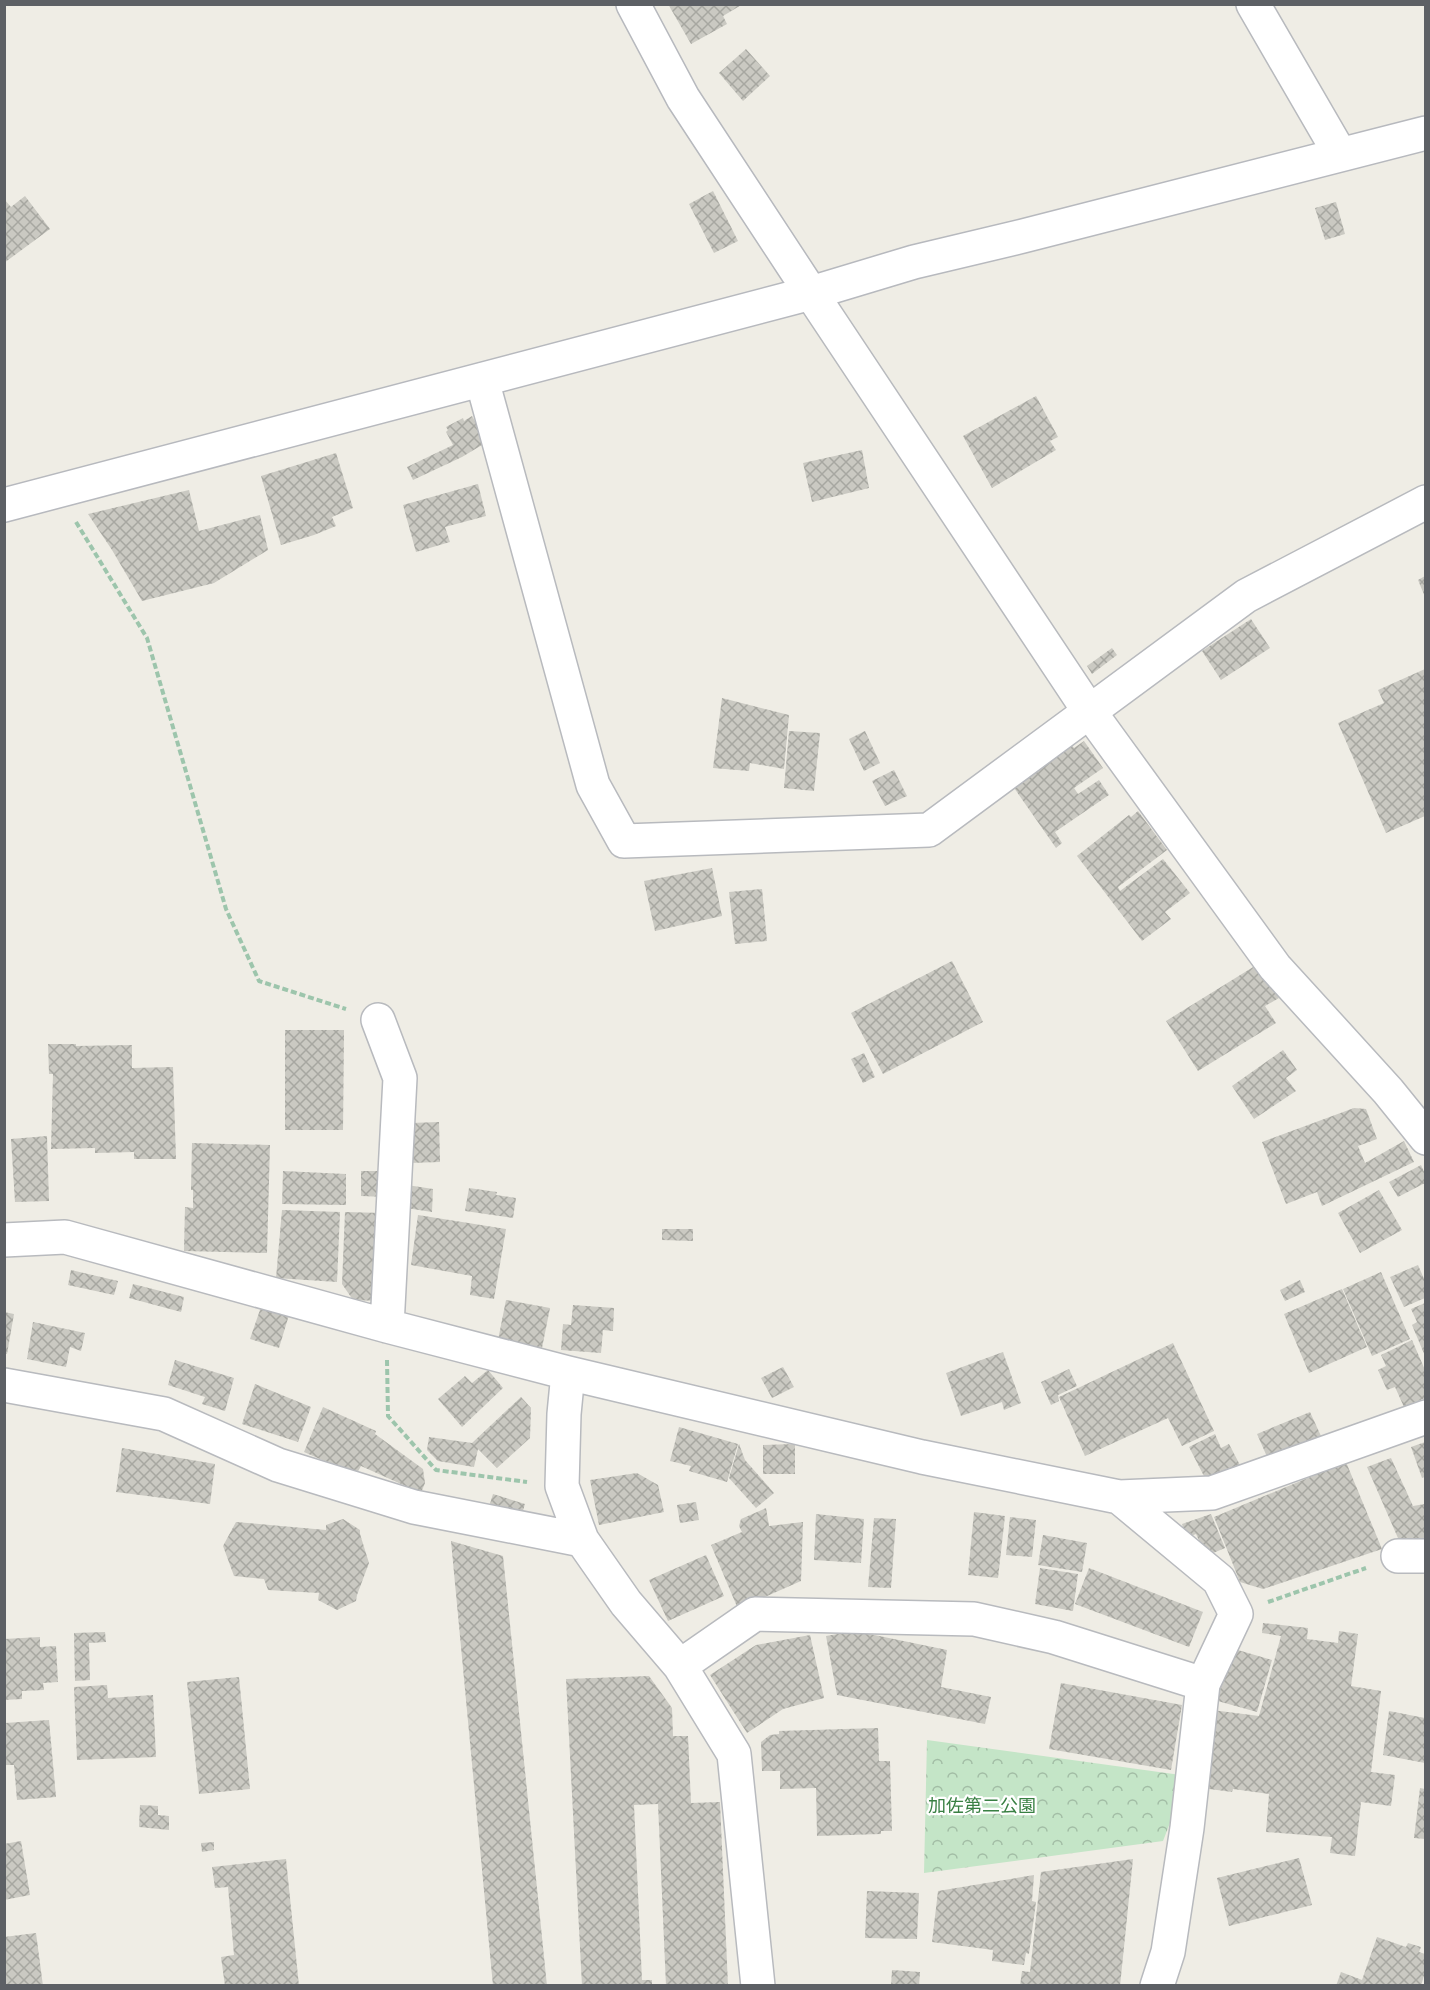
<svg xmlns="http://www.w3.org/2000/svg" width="1430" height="1990" font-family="'Varela Round','Noto Sans JP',sans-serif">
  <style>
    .forest { fill: url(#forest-crowns) }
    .building { fill: url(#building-cross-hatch) }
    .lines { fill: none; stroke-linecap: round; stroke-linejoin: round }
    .street-casing { stroke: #b8babe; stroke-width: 36 }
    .secondary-casing { stroke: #b7b9be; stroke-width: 36 }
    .path { stroke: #9dc5ac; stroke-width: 4; stroke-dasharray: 6 3; stroke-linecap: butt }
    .street { stroke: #fff; stroke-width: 33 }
    .secondary { stroke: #fff; stroke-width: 33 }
    .labels { text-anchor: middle; stroke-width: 4.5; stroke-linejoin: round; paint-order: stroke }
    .park-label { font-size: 18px; fill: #398043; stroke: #fff }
  </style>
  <defs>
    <pattern id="forest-crowns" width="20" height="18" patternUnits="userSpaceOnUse" patternTransform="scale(1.5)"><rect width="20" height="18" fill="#c4e5c7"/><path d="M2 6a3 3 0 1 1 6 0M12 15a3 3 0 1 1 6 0" fill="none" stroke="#a2bda5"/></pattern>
    <pattern id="building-cross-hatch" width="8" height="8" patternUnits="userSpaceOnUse" patternTransform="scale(1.5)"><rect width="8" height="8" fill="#cac9c2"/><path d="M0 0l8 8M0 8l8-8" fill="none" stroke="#a7a7a1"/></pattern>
  </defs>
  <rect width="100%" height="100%" fill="#efede5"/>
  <path class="forest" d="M927,1740L1188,1776L1163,1841L924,1873Z"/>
  <path class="building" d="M668,4H743L723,16L727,24L691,44Z
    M746,49L770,76L743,101L719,73Z
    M713,191L738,241L714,253L689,204Z
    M25,196L50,229L4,263V199L11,207Z
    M1336,202L1345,234L1325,240L1315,208Z
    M1036,396L1058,437L1050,441L1056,450L992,488L963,436Z
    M472,416L487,442L462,457L413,480L407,467L453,445L446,432L448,430L446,427L463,418L464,421Z
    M862,450L869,488L812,502L803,463Z
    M336,453L353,508L332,517L336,526L314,535L281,545L261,476Z
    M478,484L486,516L445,527L450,542L416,552L403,505Z
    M189,490L199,531L260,515L268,550L214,583L142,601L112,550L88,514Z
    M1425,576V597L1418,580Z
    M1251,619L1270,648L1221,680L1202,651Z
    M1112,648L1117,655L1092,674L1087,666Z
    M1425,669V816L1386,833L1338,723L1384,703L1378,690Z
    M722,698L789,715L784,769L750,763L749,771L713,768Z
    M789,731L820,733L814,791L784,788Z
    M865,731L880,763L864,771L849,739Z
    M1084,741L1103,768L1074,788L1078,794L1099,780L1109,795L1055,832L1062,843L1056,848L1012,785L1071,744L1074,748Z
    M894,770L907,796L885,806L872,781Z
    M1138,811L1167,850L1118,887L1120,891L1163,859L1190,893L1165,912L1171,919L1142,941L1077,856L1129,815L1131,817Z
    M712,868L722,916L655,931L644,881Z
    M762,889L767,941L735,944L729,892Z
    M952,961L983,1022L883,1074L851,1013Z
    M1258,964L1279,998L1265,1006L1276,1023L1198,1071L1166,1021Z
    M285,1030H344L343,1130H285Z
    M48,1044H76V1046L132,1045V1068L173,1067L176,1159H134V1152L95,1153V1148L51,1149L53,1074H49Z
    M1283,1050L1297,1070L1286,1078L1296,1091L1254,1119L1232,1086Z
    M864,1053L875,1077L863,1083L851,1059Z
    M1354,1108L1366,1109L1377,1139L1358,1146L1365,1163L1404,1141L1414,1162L1322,1206L1317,1192L1286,1204L1262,1142Z
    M439,1122L440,1162L410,1163V1123Z
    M47,1136L49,1201L15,1202L11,1139Z
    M192,1143L270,1145L267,1253L184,1251L185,1207L193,1208V1190H191Z
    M1421,1165L1425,1174V1183L1398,1197L1389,1182Z
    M283,1171L346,1174V1205L282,1204Z
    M361,1171H385V1197L361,1196Z
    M407,1185L433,1189L432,1212L406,1208Z
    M469,1188L497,1192L496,1195L516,1198L513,1218L465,1211Z
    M1379,1190L1402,1230L1360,1253L1338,1213Z
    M282,1210L340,1212L337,1282L276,1278Z
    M345,1212L383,1213L380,1301L353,1300L342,1284Z
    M418,1215L506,1229L494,1299L470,1295L472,1276L411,1265Z
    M662,1229H693V1241L662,1240Z
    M1418,1265L1425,1281V1298L1404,1307L1390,1277Z
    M71,1270L118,1281L114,1295L68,1285Z
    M1381,1272L1410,1339L1372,1356L1343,1289Z
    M1300,1280L1305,1292L1285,1301L1280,1290Z
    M133,1284L184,1297L181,1312L129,1298Z
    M1342,1289L1367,1347L1309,1373L1284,1314Z
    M506,1300L550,1308L542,1348L498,1340Z
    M1425,1303V1356L1412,1325L1417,1322L1411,1309Z
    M573,1305L614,1308L613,1331L603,1330L601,1353L561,1350L563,1324L571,1325Z
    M261,1307L289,1315L279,1348L250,1339Z
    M4,1312L14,1314L7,1354H4Z
    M33,1322L85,1333L81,1351L70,1347L66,1367L27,1359Z
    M1412,1340L1425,1370V1398L1404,1407L1395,1387L1387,1390L1378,1370L1386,1366L1381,1355Z
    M1173,1343L1214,1431L1182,1446L1168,1418L1085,1456L1059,1397Z
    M1003,1352L1021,1403L1004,1410L1002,1402L961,1416L946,1373Z
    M175,1360L234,1378L225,1411L202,1404L205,1397L168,1385Z
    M783,1367L794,1387L772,1398L761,1378Z
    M1069,1369L1077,1386L1058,1395L1059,1401L1051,1405L1041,1382Z
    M488,1370L503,1388L462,1427L438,1399L465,1376L472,1383Z
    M255,1384L311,1407L298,1442L242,1424Z
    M521,1397L531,1408L530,1438L497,1468L478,1449L474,1467L438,1461L427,1450L429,1437L472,1443Z
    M323,1407L376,1431L375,1434L423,1469L425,1483L421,1493L361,1466L356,1475L304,1452Z
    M1310,1412L1321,1436L1268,1459L1257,1434Z
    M679,1427L738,1444L727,1482L689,1471L691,1466L670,1461Z
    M1215,1434L1221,1448L1229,1444L1241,1467L1207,1482L1189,1447Z
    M1425,1442V1477L1422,1478L1411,1447Z
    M739,1444L745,1460L774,1493L756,1508L729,1478Z
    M795,1444V1474H763V1445Z
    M122,1448L215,1464L210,1504L116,1492Z
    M1391,1458L1413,1506L1425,1504V1543L1401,1545L1367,1467Z
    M1346,1462L1382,1549L1263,1589L1240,1582L1214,1517Z
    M637,1473L658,1485L664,1512L599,1525L590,1480Z
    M493,1494L525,1504L521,1517L489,1507Z
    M696,1502L699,1520L680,1523L677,1505Z
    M766,1508L769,1526L803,1522L801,1581L738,1609L711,1545L742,1532L739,1526L741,1519Z
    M974,1512L1005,1516L998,1578L968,1575Z
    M816,1514L864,1519L861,1563L814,1560Z
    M1211,1514L1225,1548L1206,1556L1196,1534L1186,1538L1182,1524Z
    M1010,1517L1036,1520L1032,1557L1006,1555Z
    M874,1518L896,1519L891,1588L868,1587Z
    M343,1519L360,1530V1534L369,1563L357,1595L356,1601L337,1610L318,1600L319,1593L268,1590L264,1579L234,1576L223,1546L236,1522L326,1530V1525Z
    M1043,1535L1087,1543L1082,1572L1038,1565Z
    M451,1541L503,1556L547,1986H493Z
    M706,1555L724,1596L668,1621L649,1580Z
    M1040,1568L1078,1574L1073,1611L1035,1604Z
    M1089,1568L1203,1612L1189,1647L1075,1604Z
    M1263,1623L1308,1628L1307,1639L1338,1643L1339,1631L1358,1634L1351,1686L1381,1691L1371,1772L1395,1775L1391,1806L1361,1802L1355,1856L1330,1853L1332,1837L1266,1832L1269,1794L1233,1789L1232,1792L1202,1788L1212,1710L1259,1716L1281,1636L1262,1633Z
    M855,1631L947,1650L941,1687L991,1697L985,1724L837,1695L826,1636Z
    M105,1632L106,1642L89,1643L90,1680L75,1681L74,1633Z
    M810,1635L824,1698L783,1709L747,1733L710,1675L756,1645Z
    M40,1637V1647L56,1646L58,1682L43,1683L44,1690L22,1691V1699L4,1700V1639Z
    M1231,1648L1272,1660L1257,1712L1214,1700Z
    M649,1676L672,1708L673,1736H688L691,1803L720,1802L728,1986H666L658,1804L634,1805L642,1980H652V1986H582L566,1679Z
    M239,1677L250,1789L199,1794L187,1682Z
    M1061,1683L1182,1705L1171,1770L1049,1749Z
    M107,1685L108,1698L153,1695L156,1757L77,1760L74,1687Z
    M1389,1711L1425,1718V1763L1383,1755Z
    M49,1720L56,1797L17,1800L14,1765H5V1723Z
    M878,1728L879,1761H890L892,1831H881V1834L817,1836L816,1788L780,1789V1771H762L761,1742L770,1735L779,1734V1731Z
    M1420,1788L1425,1789V1839L1414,1838Z
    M140,1805L158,1806V1815L169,1816V1830L139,1827Z
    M21,1841L30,1895L4,1900V1844Z
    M214,1842V1850L202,1852L201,1843Z
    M1299,1858L1312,1905L1229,1926L1217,1878Z
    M286,1859L299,1986H225L221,1957L234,1955L228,1887L215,1888L212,1867Z
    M1133,1859L1120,1986H1020L1022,1971L1030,1972L1041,1872Z
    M1034,1875L1032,1901L1036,1902L1029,1954L1026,1953L1024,1965L992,1961L993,1950L932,1942L938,1891Z
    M867,1891L919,1893L917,1939L865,1938Z
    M36,1933L43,1986H4V1937Z
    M1377,1937L1406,1947L1408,1943L1421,1947L1419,1952L1425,1954V1972L1421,1986H1336L1341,1972L1362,1980Z
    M892,1970L920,1972L919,1986H891Z"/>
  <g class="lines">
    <defs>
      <path id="street" d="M1253,4L1340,154
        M811,293L1089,711L1275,967L1388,1091L1426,1138
        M482,380L593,785L624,841L929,830L1246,596L1426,502
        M378,1020L400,1078L387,1326
        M4,1240L65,1237L387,1326L568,1373L922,1457L1119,1497L1212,1493L1426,1417
        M568,1373L564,1414L562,1486L582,1540L626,1603L680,1666L734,1754L758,1986
        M4,1385L164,1414L278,1465L414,1507L582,1540
        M1119,1497L1219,1580L1236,1614L1203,1684L1187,1828L1168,1952L1157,1986
        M1398,1556H1426
        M680,1666L755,1614L974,1619L1054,1637L1203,1684"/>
      <path id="secondary" d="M633,4L683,98L811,293
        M4,505L811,293L914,262L1023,236L1426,133"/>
    </defs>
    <use href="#street" class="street-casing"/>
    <use href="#secondary" class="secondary-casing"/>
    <path class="path" d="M76,522L147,638L226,909L259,981L346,1009
      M387,1360L388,1416L436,1470L527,1482
      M1268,1602L1366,1568"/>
    <use href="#street" class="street"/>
    <use href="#secondary" class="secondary"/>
  </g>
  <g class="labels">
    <g class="park-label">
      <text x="982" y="1812">加佐第二公園</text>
    </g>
  </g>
  <rect width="1430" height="1990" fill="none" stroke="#5d6065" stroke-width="12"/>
</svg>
